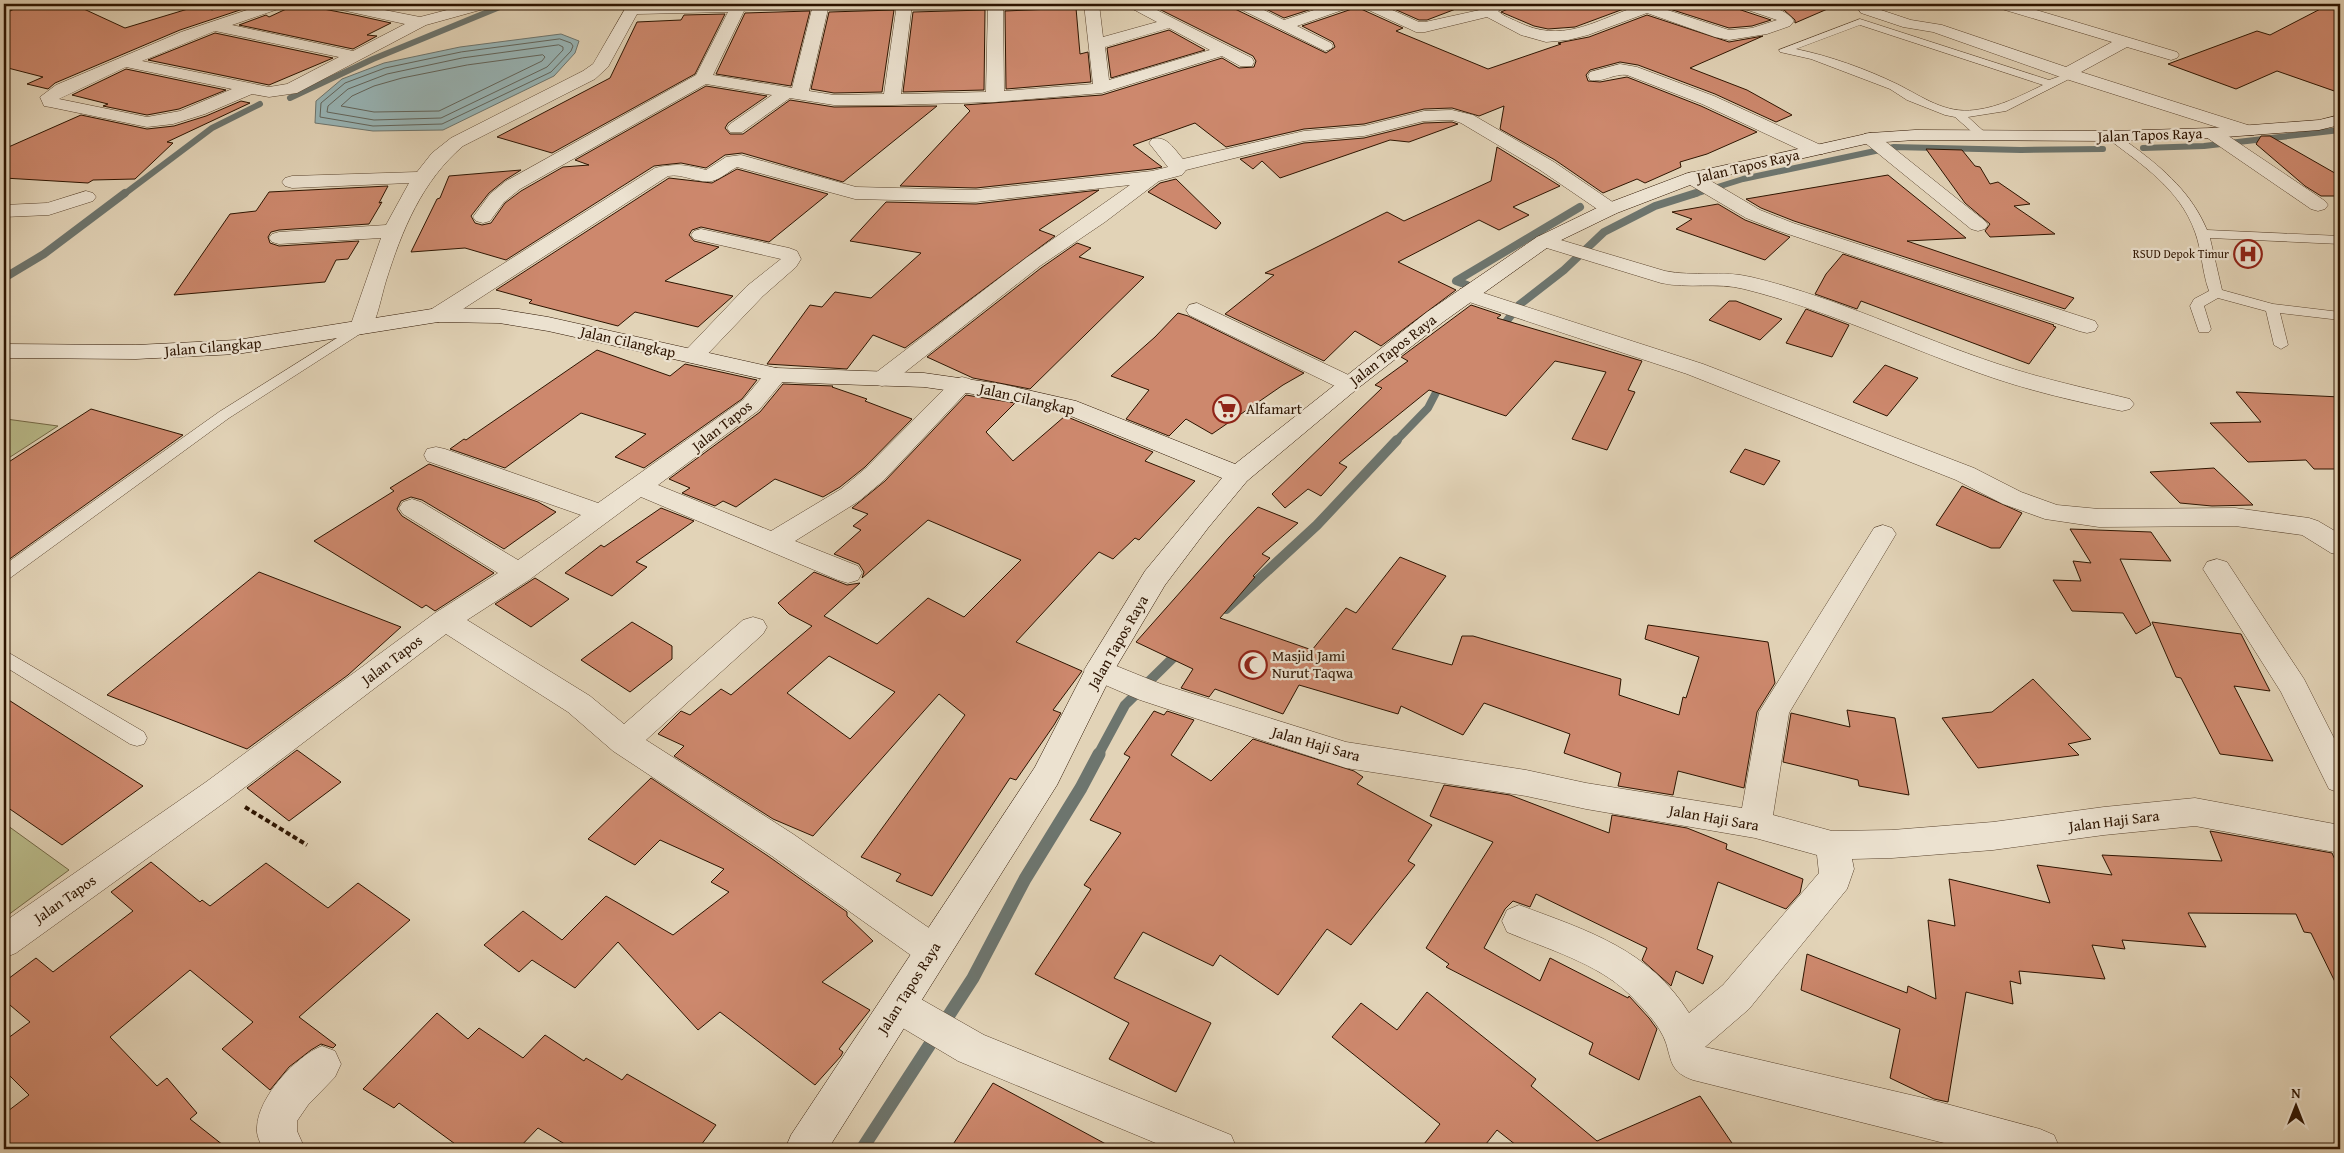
<svg xmlns="http://www.w3.org/2000/svg" width="2344" height="1153" font-family="'Gentium Book Plus',serif">
  <style>
    .green { fill: #b9bb8a; stroke: #736845 }
    .water { fill: #98b6b8; stroke: #6d756e }
    .lines { fill: none; stroke-linecap: round; stroke-linejoin: round }
    .shore { stroke: #62655c; stroke-width: 1 }
    .stream-far3 { stroke: #6d756e; stroke-width: 6 }
    .stream-far2 { stroke: #6d756e; stroke-width: 8 }
    .stream-far1 { stroke: #6d756e; stroke-width: 10 }
    .stream { stroke: #6d756e; stroke-width: 13 }
    .building { fill: #cd886d; stroke: #2d1400; fill-rule: evenodd }
    .lane-casing { stroke: #5a442e; stroke-width: 1 }
    .street-casing { stroke: #5a442e; stroke-width: 1 }
    .secondary-casing { stroke: #2d1400; stroke-width: 1 }
    .path { stroke: #2d1400; stroke-width: 4; stroke-dasharray: 5 3; stroke-linecap: butt }
    .lane { fill: #ece2d0; fill-rule: evenodd }
    .street { fill: #ece2d0; fill-rule: evenodd }
    .secondary { fill: #ece2d0; fill-rule: evenodd }
    .labels { text-anchor: middle; stroke-width: 4.5; stroke-linejoin: round; paint-order: stroke }
    .far-poi-label { font-size: 12px; fill: #2d1400; stroke: #ece2d0; text-anchor: end }
    .street-label { font-size: 15px; fill: #2d1400; stroke: #ece2d0 }
    .poi-label { font-size: 15px; fill: #2d1400; stroke: #ece2d0; text-anchor: start }
  </style>
  <rect width="100%" height="100%" fill="#e2d3b7"/>
  <filter id="stains"><feTurbulence type="fractalNoise" baseFrequency=".004" numOctaves="4"/><feColorMatrix values="0 0 0 0 .2 0 0 0 0 .09 0 0 0 0 .02 0 0 0 .5 -.17"/></filter>
  <radialGradient id="worn" r=".72"><stop offset=".6" stop-color="#630" stop-opacity="0"/><stop offset="1" stop-color="#630" stop-opacity=".3"/></radialGradient>
  <path class="green" d="M6,419L58,426L4,461V420Z
    M4,823L69,870L4,918Z"/>
  <path class="water" d="M561,34L579,41L575,53L554,76L443,130L373,131L315,123L316,101L342,79L384,63L460,47Z"/>
  <g class="lines">
    <path class="shore" d="M560,39L571,43L573,46L571,51L551,72L442,124L373,126L320,117L321,103L345,83L385,68L461,52Z
      M559,45L563,47V50L547,67L441,118L374,120L327,112L328,106L348,89L387,74L462,58Z
      M543,55L545,57L542,61L439,111L374,112L341,106L352,96L374,86L402,78L467,65Z"/>
    <path class="stream-far3" d="M290,98L373,59L507,4
      M2143,148L2204,146L2340,130
      M123,195L212,128L260,104
      M1692,195L1743,179L1894,147L2021,150L2103,149"/>
    <path class="stream-far2" d="M4,278L44,254L125,193
      M1467,285L1456,281L1580,207
      M1499,331L1519,305L1564,270L1604,232L1655,206L1696,193
      M1396,441L1428,408L1442,381"/>
    <path class="stream-far1" d="M1226,609L1317,525L1397,440
      M1098,755L1125,705L1180,651"/>
    <path class="stream" d="M862,1149L973,978L1025,879L1081,788L1099,754"/>
  </g>
  <path class="building" d="M24,4H73L125,28L201,5L212,10L232,4H241L249,7L180,30L55,83L48,89L27,84L43,77L4,67V14Z
    M297,4L355,15L391,23L367,35L377,36L353,49L239,25L266,15L269,17Z
    M1149,4H1231L1235,9L1326,53L1335,47L1333,42L1302,26L1352,9L1357,4L1361,9L1403,28L1396,31L1488,69L1561,44L1558,43L1589,37L1647,15L1729,42L1763,36L1690,68L1747,90L1792,115L1776,122L1715,94L1638,65L1620,62L1590,70L1586,75L1588,81L1600,82L1627,77L1701,106L1757,132L1707,154L1680,162L1681,167L1645,183L1637,179L1603,193L1555,160L1500,129L1504,106L1479,116L1452,108L1424,109L1364,124L1304,129L1226,147L1195,123L1133,145L1162,167L1152,169L976,188L900,186L970,111L964,105L1102,95L1222,58L1239,68L1254,67L1256,61L1253,56Z
    M1256,4H1327L1284,18Z
    M1383,4H1461V7L1427,20H1419Z
    M1511,4H1626L1629,7L1575,27L1548,29L1534,26L1501,12L1508,9Z
    M1654,4H1735L1738,9L1771,20L1752,26L1729,28Z
    M1765,4H1839L1795,23V20L1784,10Z
    M2330,4H2340V93L2277,71L2236,89L2168,64L2257,31L2270,35Z
    M1076,8L1080,54L1088,52L1091,82L1006,89L1005,11Z
    M894,10L882,92L834,93L811,89L829,12Z
    M985,10L984,90L903,92L913,12Z
    M810,11L791,86L716,74L745,13Z
    M725,14L695,74L552,153L497,137L610,78L637,22L681,20L684,15Z
    M1169,30L1205,50L1111,78L1107,48Z
    M215,33L333,58L269,85L148,60Z
    M126,69L226,90L179,109L147,115L103,106L108,104L72,95Z
    M706,86L767,96L728,123L725,128L730,134H743L790,100L834,107L937,106L843,182L742,153L725,155L706,168L681,163L662,165L654,166L506,260L465,248L411,252L437,199L440,198L449,176L521,170L505,180L489,193L471,216L475,223L482,225L491,223L505,203L521,191L563,167L589,165L575,160Z
    M241,101L250,103L167,142L173,143L135,179L93,180L88,183L4,178V149L81,115L147,129L174,126L206,116Z
    M1452,122L1458,124L1409,142L1390,140L1280,178L1262,161L1253,169L1240,159L1304,143L1364,138L1424,123Z
    M2261,136H2270L2340,176V196H2321L2305,186L2256,144Z
    M1497,147L1560,186L1513,207L1529,215L1499,230L1479,220L1398,262L1456,290L1381,346L1355,331L1324,361L1225,314L1274,275L1265,273L1387,212L1404,221L1491,181Z
    M1926,149L1962,150L1975,166L1980,167L1990,184L1998,182L2030,204L2014,206L2055,234L1990,237L1985,231L1990,224L1965,203Z
    M737,169L828,194L769,242L701,227L692,230L689,235L694,241L719,247L665,281L733,296L698,327L635,312L618,326L529,303L532,300L496,290L669,178L712,183Z
    M1888,175L1966,238L1907,241L2074,298L2065,309L1794,221L1761,208L1746,199Z
    M1176,179L1221,223L1216,229L1148,192L1160,183Z
    M388,186L379,203L382,202L369,224L279,230L271,232L268,237L270,243L279,246L359,241L348,259L336,260L325,282L174,295L230,214L256,211L269,192Z
    M1099,190L1039,230L1055,236L905,348L873,335L847,369L767,364L810,305L822,307L835,292L871,298L921,253L850,241L886,202L976,204Z
    M1718,204L1745,220L1790,237L1765,260L1676,229L1692,219L1672,212Z
    M1077,243L1091,248L1079,257L1144,277L1030,389L973,378L927,357L1041,268Z
    M1843,254L2054,325L2053,326L2056,327L2029,364L1861,301L1857,309L1815,294L1826,274Z
    M1729,301H1736L1782,319L1760,340L1709,320Z
    M1471,305L1501,315L1497,318L1642,361L1628,390L1635,392L1607,450L1572,439L1606,372L1555,361L1506,416L1429,390L1339,463L1347,467L1321,496L1308,489L1285,508L1272,494L1382,388L1375,385L1408,361L1401,357Z
    M1806,309L1849,325L1832,357L1786,343Z
    M1178,313L1188,316L1304,373L1283,385L1212,434L1186,419L1169,436L1126,419L1149,390L1111,376L1155,337Z
    M597,350L670,376L685,364L757,380L742,399L644,468L615,457L646,434L581,413L505,468L450,449L464,439L466,440Z
    M1885,365L1918,378L1887,416L1853,402Z
    M783,384L833,386L832,387L867,399L865,401L912,419L865,467L840,487L823,497L775,479L736,507L723,501L715,506L682,493L690,488L669,479L760,412Z
    M2236,392L2340,397V469H2314L2306,460L2248,462L2210,423L2261,422Z
    M966,395L1015,403L986,432L1013,461L1065,416L1153,452L1145,461L1195,481L1139,540L1135,538L1113,559L1099,552L1016,642L1082,671L1053,710L1061,713L1054,725L1016,780L1010,778L932,896L896,881L901,874L861,857L965,715L939,694L813,836L773,819L674,756L684,746L658,734L681,711L690,715L721,689L731,695L812,626L789,614L778,603L814,572L847,585L860,583L824,616L877,644L928,598L964,617L1021,560L928,520L862,578L864,572L859,564L834,554L861,530L853,526L868,514L852,508L885,481ZM829,656L895,692L850,739L787,693Z
    M91,409L183,435L4,563V465Z
    M1745,449L1780,461L1764,485L1730,472Z
    M429,464L538,502L556,512L504,549L422,500L411,497L401,501L397,509L402,516L494,573L435,611L426,605L422,608L314,541L394,491L390,488Z
    M2214,468L2253,505L2212,506L2180,503L2150,472Z
    M1962,486L2022,513L2000,548H1991L1936,525Z
    M1258,507L1298,523L1262,554L1270,558L1253,576L1255,577L1220,618L1312,650L1346,608L1356,613L1400,557L1446,576L1392,649L1452,665L1462,636H1473L1621,679L1619,695L1679,715L1683,697L1686,698L1699,657L1645,639L1648,625L1768,642L1775,683L1757,712L1744,788L1678,771L1673,795L1618,786L1621,773L1564,753L1570,734L1484,703L1463,735L1401,706L1398,714L1299,685L1283,714L1215,689L1209,697L1181,688L1193,669L1136,642L1229,537Z
    M661,508L694,521L636,562L647,567L612,596L565,573L601,545L604,547Z
    M2070,529L2151,532L2171,561L2120,559L2151,625L2136,634L2123,613L2072,611L2053,580L2081,581L2073,561L2091,563Z
    M259,572L401,627L348,675L247,749L107,695Z
    M535,578L569,599L531,627L495,604Z
    M632,622L672,646V659L630,692L581,660Z
    M2152,622L2241,634L2270,691L2234,686L2273,761L2220,754L2181,678L2176,677Z
    M2033,679L2091,739L2068,744L2079,755L1978,768L1942,718L1992,712Z
    M4,697L68,738L143,786L62,845L4,805Z
    M1847,710L1895,718L1909,795L1859,786L1858,780L1783,762L1791,713L1850,727Z
    M1154,711L1164,715L1167,711L1194,720L1171,755L1211,781L1253,739L1354,771L1363,777L1357,784L1432,825L1408,861L1415,865L1351,945L1327,929L1278,995L1220,955L1213,966L1143,932L1114,978L1211,1023L1176,1092L1109,1059L1129,1023L1035,974L1091,889L1084,885L1121,833L1090,820L1130,757L1124,754Z
    M297,750L341,782L289,821L247,788Z
    M651,778L768,856L847,912V916L873,941L822,982L870,1010L839,1049L843,1052L841,1056L815,1085L720,1012L698,1030L618,942L575,988L532,960L519,972L484,945L523,911L562,940L606,896L673,935L729,892L711,882L724,869L660,840L635,865L588,839Z
    M1444,785L1510,795L1609,833L1612,815L1687,828L1727,844L1726,849L1803,879L1800,893L1786,909L1718,882L1697,949L1713,956L1703,984L1676,971L1671,986L1642,960L1647,948L1536,894L1530,907L1513,901L1505,909L1484,948L1540,981L1550,958L1628,998L1629,996L1649,1018L1657,1029L1639,1080L1589,1054L1593,1043L1446,967L1449,964L1426,948L1493,842L1430,816Z
    M2210,831L2332,853L2340,871V992L2311,933L2304,932L2296,914L2188,913L2206,947L2122,940L2125,949L2092,945L2105,979L2019,971L2021,984L2010,981L2013,1004L1966,992L1948,1102L1934,1099L1890,1078L1900,1029L1801,990L1807,954L1907,993L1908,986L1936,999L1928,920L1955,926L1949,879L2050,903L2037,865L2112,875L2102,855L2222,861Z
    M151,862L200,902L202,900L210,906L266,863L328,908L358,883L410,920L299,1017L336,1045L333,1048L321,1044L311,1050L289,1067L270,1090L222,1049L253,1022L190,970L110,1037L157,1086L167,1078L197,1113L190,1119L228,1149H4V1114L29,1095L4,1070V1041L30,1022L4,1000V982L36,958L53,972L133,911L111,892Z
    M1427,992L1536,1079L1531,1086L1597,1141L1700,1096L1736,1149H1521L1497,1130L1482,1149H1420L1440,1124L1332,1037L1361,1003L1397,1030Z
    M437,1013L468,1039L479,1028L523,1058L545,1035L584,1061L586,1058L622,1080L627,1074L716,1125L698,1149H573L538,1128L518,1149H462L399,1103L394,1108L363,1089Z
    M993,1083L1115,1149H950Z"/>
  <g class="lines">
    <defs>
      <path id="lane" d="M1860,19L2049,80L2072,72L2077,75L2006,111L1968,117L1990,137L1984,140L1980,139L1955,117L1945,115L1907,100L1890,89L1811,59L1780,52L1779,50ZM1860,25L2043,85C2020,96 2000,107 1975,110C1945,114 1923,97 1897,84C1866,69 1830,56 1796,49Z
        M2111,133C2119,135 2127,142 2134,147C2165,170 2192,194 2207,230L2340,236V244L2210,238L2222,290L2273,304L2340,312V320L2280,313L2288,345L2281,349L2274,345L2266,311L2218,298L2204,306L2211,329L2209,332H2199L2190,306L2194,299L2209,291C2202,272 2202,251 2195,232C2180,189 2141,164 2107,138L2105,136L2107,134Z
        M361,323L368,327L366,330L229,418L10,578L4,580V565L219,412Z
        M4,650L144,732L147,738L144,744L137,746L130,744L4,666Z"/>
      <path id="street" d="M265,4H287L284,7L232,25L353,51L405,24L328,7L326,4H354L420,17L470,4H494L491,7L426,25L297,93L269,97L252,94L205,114L173,124L147,127L50,107L44,106L40,97L56,85L181,32ZM215,31L339,57L287,84L269,87L142,61ZM126,67L232,89L180,111L147,117L59,99Z
        M628,4H840L838,7L828,9L809,91L834,95L884,94L897,4H912L901,94L986,92L988,4H1003L1004,91L1093,84L1084,4H1099L1103,37L1157,22L1129,7L1126,4H1145L1252,58L1254,62L1252,66H1240L1222,56L1102,93L995,102L892,105H834L790,98L742,132H730L727,128L730,124L772,95L706,84L520,189L504,202L490,221L483,223L476,221L473,217L490,194L506,181L696,75L728,12L637,14L608,67L595,79L463,146C422,181 402,230 386,281C381,297 378,318 369,332L361,334L353,332L350,327L381,238L279,244L272,242L269,238L272,234L279,232L386,225L409,183L292,188L285,186L282,182L285,178L292,176L417,172L432,153L451,138L583,71L593,64ZM812,9L792,88L713,75L744,11ZM1169,28L1210,50L1109,80L1105,47Z
        M1233,4H1252L1284,20L1332,4H1354L1351,7L1297,26L1331,43L1333,46L1331,49L1325,51L1236,7Z
        M1359,4H1379L1419,22H1425L1484,9L1487,4H1509L1507,7L1498,11C1503,16 1512,19 1518,22C1561,43 1591,23 1632,8L1628,4H1649L1729,30L1752,28L1777,20L1739,7L1737,4C1755,4 1782,4 1794,21L1790,26L1767,34L1729,40L1715,37L1647,13L1588,35L1568,40L1546,42L1521,35L1487,17L1425,32H1416L1362,7Z
        M1855,4H1870L1872,7L1911,20L1942,25L2066,67L2112,42L1995,7L1993,4H2016L2177,52L2179,55L2177,58L2171,60L2127,47L2081,72L2254,127L2257,131L2254,135H2242L2066,79L1933,32L1903,27L1861,13Z
        M1620,64L1637,67L1714,96L1823,146L1825,150L1823,154H1809L1702,104L1627,75C1614,73 1603,83 1590,80L1588,76L1590,72Z
        M1452,110L1473,115L1554,162L1617,205L1620,209L1617,213L1610,215L1603,213L1540,170L1461,123L1452,120L1424,121L1364,136L1304,141L1186,170L1182,175L1159,181L1105,222L1040,266L890,384L882,386L874,384L870,379L874,374L1026,258L1130,185L976,202L855,199L737,167C729,171 721,179 712,181C698,184 683,173 668,176L446,320L438,322L430,320L427,315L430,310L655,168C677,163 685,165 706,170L726,157L741,155L856,187L976,190L1152,171L1168,167L1149,143L1152,139C1167,135 1174,149 1183,159L1304,131L1364,126L1424,111Z
        M2212,128L2218,129L2325,201L2328,205L2325,209L2318,211L2311,209L2206,137L2203,133L2206,129Z
        M1870,133L1876,134L1985,221L1988,225L1985,229L1978,231L1971,229L1864,142L1861,138L1864,134Z
        M1692,172L1699,174L1760,210L1793,223L2095,321L2098,326L2095,331L2087,333L2079,331L1779,231L1746,218L1685,182L1682,178L1685,174Z
        M86,191L93,193L96,197L93,201L49,215L4,217V205L47,203Z
        M701,229L789,248L797,251L801,259L796,267L763,296L701,361L693,363L685,361L682,356L685,351L747,286L781,259L694,239L691,235L694,231Z
        M1544,235L1665,271C1694,277 1722,270 1751,277C1836,297 1916,337 1998,364C2042,379 2086,388 2130,399L2134,404L2130,409L2122,411C2074,401 2026,390 1979,373C1901,345 1824,309 1744,289C1717,282 1688,289 1661,283L1537,245L1534,241L1537,237Z
        M1468,288L1703,364L1974,468L2021,492L2057,505L2099,509L2235,508L2309,518L2318,521L2340,534V555L2331,553L2302,535L2235,526L2099,527L2045,519L2003,504L1956,480L1687,374L1460,299L1457,294L1460,289Z
        M1197,303L1357,379L1361,384L1357,389L1349,391L1341,389L1189,315L1186,310L1189,305Z
        M776,368L784,370L788,375L759,410L658,485L771,531L841,489L866,468L954,379L962,377L970,379L974,384L884,480L859,501L795,541L858,566L862,573L858,580L848,583L838,580L641,497L529,580L467,620L590,696L624,724L743,620L753,617L763,620L767,627L763,634L646,740L793,834L945,939L950,950L945,961L932,966L919,961L769,854L613,751L568,712L446,634L228,800L16,953L4,958V922L206,782L435,613L498,573L403,514L399,508L403,502L412,499L421,502L518,560L581,515L427,461L424,455L427,449L436,447L445,449L598,503L743,400L768,370Z
        M1883,525L1892,528L1896,534L1789,713L1773,815L1832,831L1892,830L1993,822L2104,807L2195,798L2340,825V853L2195,826L2104,835L1993,850L1892,858L1852,859L1854,869L1847,889L1749,1009L1705,1047L1928,1099L2040,1129L2054,1135L2060,1149H1968L1693,1080C1671,1072 1672,1063 1666,1043C1660,1025 1642,1007 1629,994C1597,963 1547,949 1507,932L1502,921L1507,910L1519,905C1586,930 1649,949 1689,1013L1723,985L1819,873L1817,855L1755,838L1586,809L1526,796L1346,768L1140,700L1089,678L1084,670L1089,662L1099,659L1161,684L1346,742L1526,770L1586,783L1742,808L1759,712L1874,528Z
        M2217,559L2227,562L2304,679L2340,750V793L2329,789L2281,692L2203,569L2207,562Z
        M899,989L912,994L984,1035L1231,1135L1237,1149H1170L958,1061L886,1018L881,1006L886,994Z
        M322,1046L335,1051L341,1064L335,1077L308,1105L297,1121V1131L305,1149H263C260,1142 256,1135 257,1127C258,1097 296,1056 322,1046Z"/>
      <path id="secondary" d="M2340,115V125L2319,130L2212,138L2111,141L1915,140L1870,143L1698,182L1617,213L1551,245L1443,322L1357,389L1247,481L1208,528L1165,585L1112,674L1057,785L828,1149H785L791,1135L1035,767L1089,662L1145,571L1222,478L1061,412L1001,398L924,387L776,382L548,331L499,323L438,322L237,354L136,359L4,358V344L136,345L237,340L438,308L499,309L548,317L776,368L924,373L1001,384L1076,401L1235,464L1427,312L1537,237L1603,205L1685,174L1870,133L1915,130L2111,131L2212,128L2319,120Z"/>
    </defs>
    <use href="#lane" class="lane-casing"/>
    <use href="#street" class="street-casing"/>
    <use href="#secondary" class="secondary-casing"/>
    <path class="path" d="M245,807L307,845"/>
    <use href="#lane" class="lane"/>
    <use href="#street" class="street"/>
    <use href="#secondary" class="secondary"/>
  </g>
  <defs>
    <symbol id="hospital-ring" viewBox="-11 -11 22 22"><circle r="9.5" fill="#ece2d0" stroke="#8f2418" stroke-width="1.5"/><path d="M-5-5h3v3.5h4V-5h3V5h-3V1.5h-4V5h-3Z" fill="#8f2418"/></symbol>
    <symbol id="supermarket-ring" viewBox="-11 -11 22 22"><circle r="9.5" fill="#ece2d0" stroke="#8f2418" stroke-width="1.5"/><path d="M-6-5.5h2.5l.6 2H6L4.5 2H-2.5L-4.4-4H-6ZM-1.5 3.2a1.3 1.3 0 1 0 .1 0ZM3 3.2a1.3 1.3 0 1 0 .1 0Z" fill="#8f2418"/></symbol>
    <symbol id="mosque-ring" viewBox="-11 -11 22 22"><circle r="9.5" fill="#ece2d0" stroke="#8f2418" stroke-width="1.5"/><path d="M3.5-4.9A6 6 0 1 0 3.5 4.9A5 5 0 1 1 3.5-4.9Z" fill="#8f2418"/></symbol>
  </defs>
  <g fill-rule="evenodd">
    <use href="#hospital-ring" x="2232" y="238" width="32" height="32"/>
    <use href="#supermarket-ring" x="1211" y="393" width="32" height="32"/>
    <use href="#mosque-ring" x="1237" y="649" width="32" height="32"/>
  </g>
  <g class="labels">
    <g class="far-poi-label">
      <text x="2229" y="258">RSUD Depok Timur</text>
    </g>
    <g class="street-label">
      <text transform="translate(2150 135) rotate(-2)" y="5">Jalan Tapos Raya</text>
      <text transform="translate(1748 166) rotate(-13)" y="5">Jalan Tapos Raya</text>
      <text transform="translate(628 342) rotate(13)" y="5">Jalan Cilangkap</text>
      <text transform="translate(213 347) rotate(-5)" y="5">Jalan Cilangkap</text>
      <text transform="translate(1393 350) rotate(-38)" y="5">Jalan Tapos Raya</text>
      <text transform="translate(1027 399) rotate(13)" y="5">Jalan Cilangkap</text>
      <text transform="translate(722 426) rotate(-38)" y="5">Jalan Tapos</text>
      <text transform="translate(1118 642) rotate(-60)" y="5">Jalan Tapos Raya</text>
      <text transform="translate(392 660) rotate(-37)" y="5">Jalan Tapos</text>
      <text transform="translate(1316 744) rotate(16)" y="5">Jalan Haji Sara</text>
      <text transform="translate(1714 818) rotate(10)" y="5">Jalan Haji Sara</text>
      <text transform="translate(2114 821) rotate(-7)" y="5">Jalan Haji Sara</text>
      <text transform="translate(65 899) rotate(-35)" y="5">Jalan Tapos</text>
      <text transform="translate(909 988) rotate(-58)" y="5">Jalan Tapos Raya</text>
    </g>
    <g class="poi-label">
      <text x="1246" y="414">Alfamart</text>
      <text x="1272" y="661">Masjid Jami<tspan x="1272" dy="17">Nurut Taqwa</tspan></text>
    </g>
  </g>
  <rect width="2344" height="1153" fill="none" stroke="#e2d3b7" stroke-width="20"/>
  <rect x="5" y="5" width="2334" height="1143" fill="none" stroke="#2d1400" stroke-width="2.5"/>
  <rect x="10" y="10" width="2324" height="1133" fill="none" stroke="#2d1400"/>
  <g transform="translate(2296 1106)" stroke="#ece2d0" stroke-width="4" paint-order="stroke">
  <path d="M0-4L9 19L0 12L-9 19Z" fill="#2d1400"/>
  <text y="-8" font-size="14" font-weight="bold" text-anchor="middle" fill="#2d1400">N</text>
  </g>
  <rect width="100%" height="100%" filter="url(#stains)"/>
  <rect width="100%" height="100%" fill="url(#worn)"/>
</svg>
